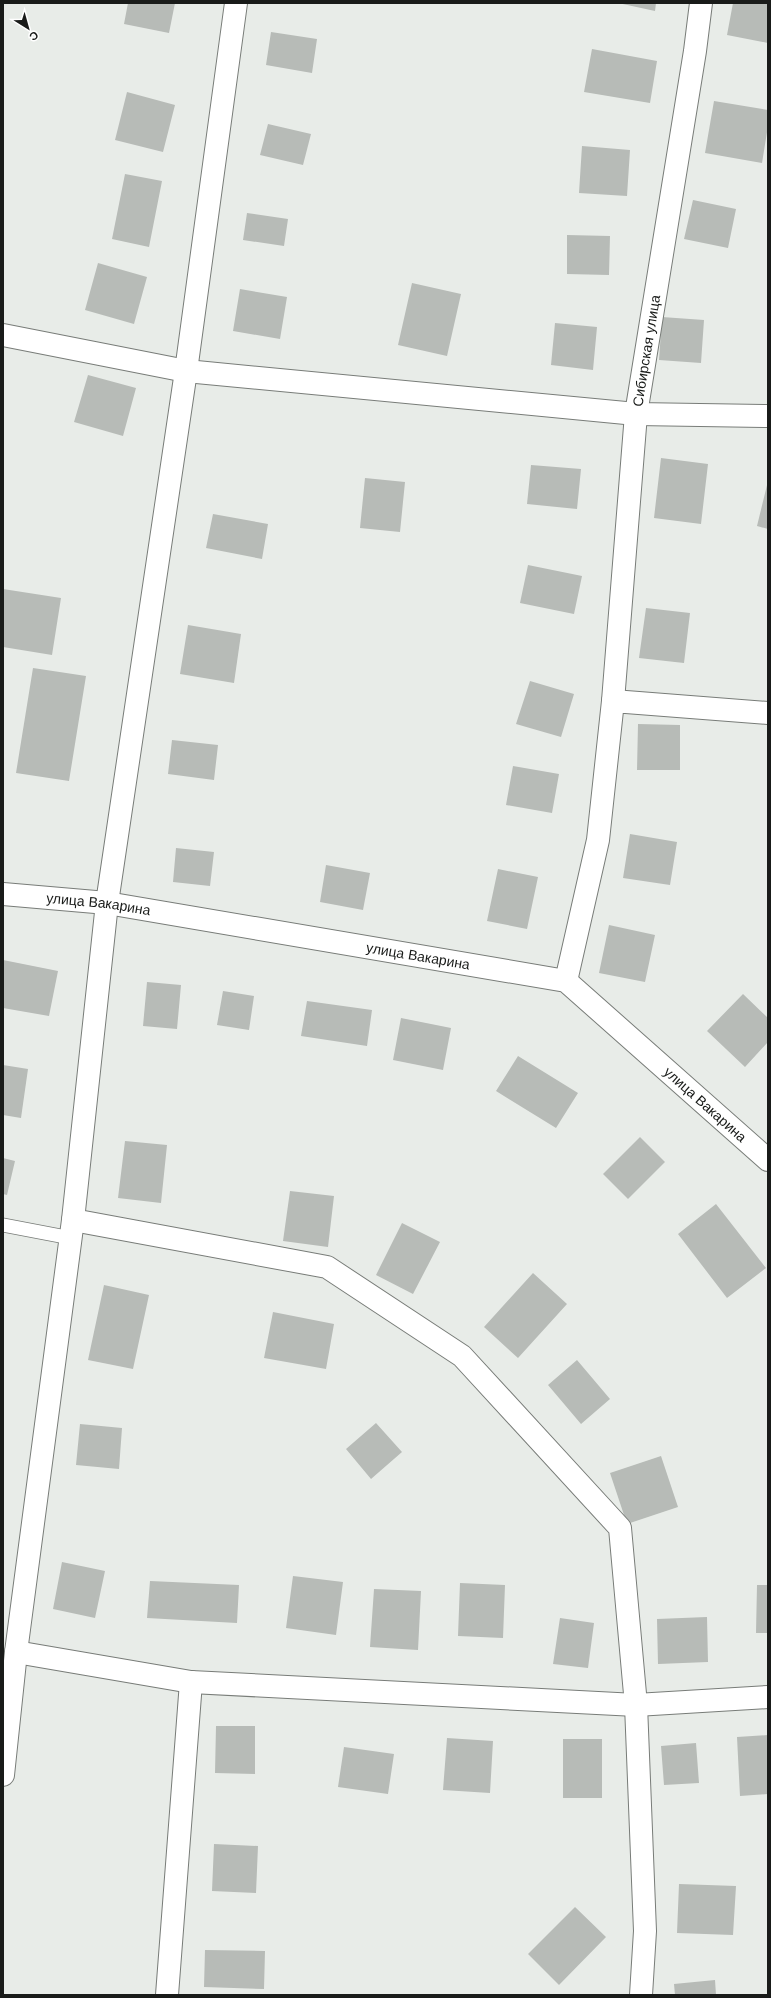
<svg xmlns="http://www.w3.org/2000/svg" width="771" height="1998" font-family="Helvetica,sans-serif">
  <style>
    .building { fill: #b7bbb7 }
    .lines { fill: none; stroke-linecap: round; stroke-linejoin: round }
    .lane-casing { stroke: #787c78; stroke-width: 15 }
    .street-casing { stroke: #787c78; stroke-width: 24 }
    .secondary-casing { stroke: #787c78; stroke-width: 24 }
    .lane { stroke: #fff; stroke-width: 13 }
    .street { stroke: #fff; stroke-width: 22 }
    .secondary { stroke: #fff; stroke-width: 22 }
    .labels { text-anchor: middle; stroke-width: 4; stroke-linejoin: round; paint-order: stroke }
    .street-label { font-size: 14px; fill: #191b19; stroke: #fff }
  </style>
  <rect width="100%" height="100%" fill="#e8ece8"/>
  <path class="building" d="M128,3H175L169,33L124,24Z
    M618,3H656L655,11Z
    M733,3H768V43L727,35Z
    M271,32L317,39L312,73L266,65Z
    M592,49L657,61L650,103L584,92Z
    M127,92L175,105L163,152L115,140Z
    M714,101L768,110V126L762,163L705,153Z
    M268,124L311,134L303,165L260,155Z
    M582,146L630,150L627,196L579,193Z
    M125,174L162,181L149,247L112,239Z
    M693,200L736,209L728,248L684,239Z
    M247,213L288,219L284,246L243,240Z
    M567,235L610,236L609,275L567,274Z
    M98,263L147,277L134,324L85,310Z
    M412,283L461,294L447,356L398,345Z
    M240,289L287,297L280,339L233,331Z
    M662,317L704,320L701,363L659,360Z
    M555,323L597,327L593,370L551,365Z
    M88,375L136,388L123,436L74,422Z
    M661,458L708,464L701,524L654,518Z
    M531,465L581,469L577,509L527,504Z
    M365,478L405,482L400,532L360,528Z
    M768,481V529L757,526Z
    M213,514L268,524L262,559L206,548Z
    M528,565L582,576L574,614L520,603Z
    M3,589L61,598L52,655L3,647Z
    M646,608L690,613L684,663L639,658Z
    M188,625L241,634L234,683L180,674Z
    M33,668L86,676L69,781L16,773Z
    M530,681L574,694L561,737L516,724Z
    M638,724L680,725V770H637Z
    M172,740L218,745L214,780L168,774Z
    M513,766L559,774L552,813L506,805Z
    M630,834L677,842L670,885L623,878Z
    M176,848L214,852L210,886L173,882Z
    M326,865L370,873L363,910L320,902Z
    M498,869L538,877L527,929L487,921Z
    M609,925L655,935L645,982L599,973Z
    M3,960L58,971L49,1016L3,1008Z
    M147,982L181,985L177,1029L143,1026Z
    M223,991L254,996L249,1030L217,1025Z
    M743,994L768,1018V1042L745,1067L707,1031Z
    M307,1001L372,1010L367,1046L301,1036Z
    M401,1018L451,1028L443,1070L393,1060Z
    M518,1056L578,1093L556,1128L496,1091Z
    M3,1065L28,1069L21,1118L3,1115Z
    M640,1137L665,1162L628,1199L603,1174Z
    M125,1141L167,1145L161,1203L118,1198Z
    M3,1158L15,1161L7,1195L3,1194Z
    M290,1191L334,1196L328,1247L283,1241Z
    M716,1204L766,1268L727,1298L678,1234Z
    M402,1223L440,1242L413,1294L376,1275Z
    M533,1273L567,1304L518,1358L484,1327Z
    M104,1285L149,1295L133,1369L88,1360Z
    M273,1312L334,1324L326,1369L264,1358Z
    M577,1360L610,1399L581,1424L548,1385Z
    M376,1423L402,1452L371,1479L346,1449Z
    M80,1424L122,1428L119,1469L76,1465Z
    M661,1456L678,1507L627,1524L610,1473Z
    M62,1562L105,1571L95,1618L53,1609Z
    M293,1576L343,1582L336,1635L286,1628Z
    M150,1581L239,1585L237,1623L147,1618Z
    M460,1583L505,1585L503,1638L458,1636Z
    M757,1585H768V1633H756Z
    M374,1589L421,1591L418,1650L370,1647Z
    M707,1617L708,1662L658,1664L657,1619Z
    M560,1618L594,1623L588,1668L553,1664Z
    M216,1726H255V1774L215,1773Z
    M768,1735V1794L740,1796L737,1737Z
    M447,1738L493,1741L490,1793L443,1790Z
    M563,1739H602V1798H563Z
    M696,1743L699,1783L664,1785L661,1746Z
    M344,1747L394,1754L388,1794L338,1787Z
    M214,1844L258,1846L256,1893L212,1891Z
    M679,1884L736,1886L733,1935L677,1933Z
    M575,1907L606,1937L559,1985L528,1954Z
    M205,1950L265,1951L264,1989L204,1987Z
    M715,1980L716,1995H675L674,1984Z"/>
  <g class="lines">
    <defs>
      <path id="lane" d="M3,1225L71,1238"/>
      <g id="street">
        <path d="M3,335L186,371L636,414L768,416"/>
        <path id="s1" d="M613,701L636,414L695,51L701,3"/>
        <path d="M566,981L598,840L613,701L768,713"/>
        <path d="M73,1220L327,1267L462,1356L620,1528L636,1705L645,1931L641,1995"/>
        <path d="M16,1652L191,1682L636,1705L768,1697"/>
        <path d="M3,1775L16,1652L73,1220L107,903L186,371L236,3"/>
        <path d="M167,1995L191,1682"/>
      </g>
      <g id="secondary">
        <path id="s2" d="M3,894L107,903L566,981L768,1160"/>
      </g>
    </defs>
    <use href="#lane" class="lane-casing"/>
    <use href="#street" class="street-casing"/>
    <use href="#secondary" class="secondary-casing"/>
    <use href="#lane" class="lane"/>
    <use href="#street" class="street"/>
    <use href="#secondary" class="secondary"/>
  </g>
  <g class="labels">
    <g class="street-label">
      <text dy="5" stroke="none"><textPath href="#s1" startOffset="352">Сибирская улица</textPath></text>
      <text dy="5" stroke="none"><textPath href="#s2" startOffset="96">улица Вакарина</textPath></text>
      <text dy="5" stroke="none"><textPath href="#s2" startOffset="420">улица Вакарина</textPath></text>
      <text dy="5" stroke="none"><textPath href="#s2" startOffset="756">улица Вакарина</textPath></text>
    </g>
  </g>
  <rect width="771" height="1998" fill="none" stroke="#191b19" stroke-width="8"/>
  <g transform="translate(28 28) rotate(143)" stroke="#ffffff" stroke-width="3" paint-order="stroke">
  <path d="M0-3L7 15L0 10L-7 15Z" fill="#191b19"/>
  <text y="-6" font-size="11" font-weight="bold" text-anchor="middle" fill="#191b19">С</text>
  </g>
</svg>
